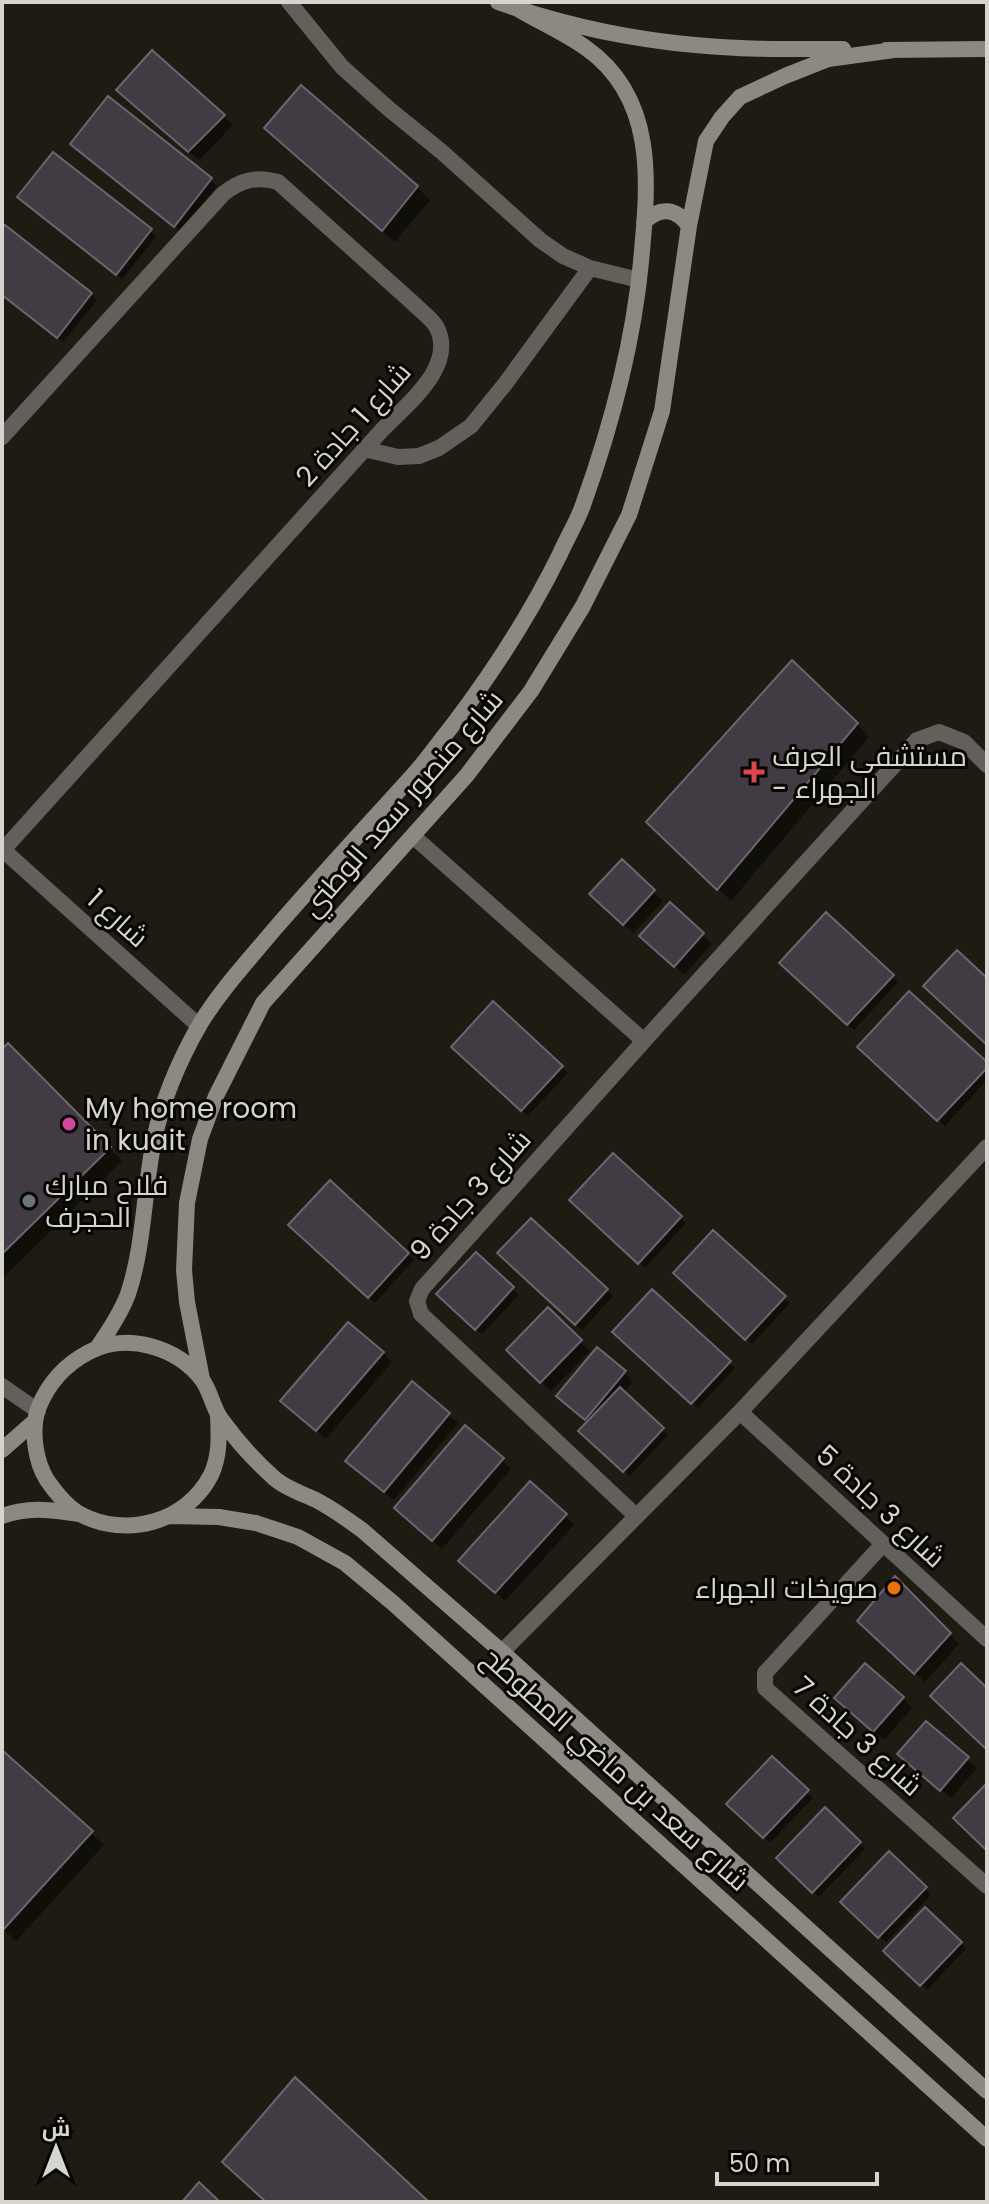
<svg xmlns="http://www.w3.org/2000/svg" width="989" height="2204" font-family="Poppins,Cairo,sans-serif">
  <style>
    .shadow { fill: #0007 }
    .building { fill: #413c44; stroke: #6a656e; stroke-width: 2 }
    .lines { fill: none; stroke-linecap: round; stroke-linejoin: round }
    .street { stroke: #63605c; stroke-width: 16 }
    .secondary { stroke: #8d8881; stroke-width: 16 }
    .health-dot { fill: #e0444e; stroke: #070603; stroke-width: 3 }
    .hotel-dot { fill: #d1479c; stroke: #070603; stroke-width: 3 }
    .worship-dot { fill: #6b7280; stroke: #070603; stroke-width: 3 }
    .food-dot { fill: #e8710a; stroke: #070603; stroke-width: 3 }
    .labels { text-anchor: middle; stroke-width: 6; stroke-linejoin: round; paint-order: stroke }
    .street-label { font-size: 28px; fill: #d6d4ce; stroke: #070603 }
    .poi-label { font-size: 28px; fill: #d6d4ce; stroke: #070603; text-anchor: start }
  </style>
  <rect width="100%" height="100%" fill="#1d1b12"/>
  <path class="shadow" d="M108,99L217,186L180,231L78,150Z
    M128,99L223,116L233,125L199,160Z
    M279,140L417,187L430,200L395,242Z
    M26,203L150,231L156,237L122,279Z
    M6,227L97,300L63,342L2,294V232Z
    M857,724L869,737L731,901L649,822Z
    M622,862L663,901L633,933L601,903Z
    M670,905L712,944L684,975L651,945Z
    M826,915L898,982L854,1030L782,963Z
    M493,1004L568,1073L528,1116L454,1047Z
    M8,1046L122,1161L2,1279V1052Z
    M860,1047L987,1065V1080L945,1126Z
    M613,1156L686,1223L645,1268L572,1200Z
    M330,1183L414,1260L375,1303L291,1225Z
    M531,1220L613,1296L582,1330L500,1253Z
    M713,1232L790,1303L752,1344L675,1273Z
    M476,1255L519,1295L482,1334L439,1294Z
    M652,1292L735,1368L698,1408L615,1332Z
    M548,1310L590,1351L551,1391L509,1350Z
    M383,1353L392,1362L326,1439L292,1410Z
    M624,1372L633,1382L624,1393L668,1435L630,1476L581,1431L589,1423L568,1405Z
    M413,1384L458,1423L394,1500L357,1470Z
    M502,1460L511,1469L442,1549L406,1517Z
    M565,1515L574,1525L505,1601L470,1570Z
    M895,1579L959,1644L925,1682L869,1630Z
    M903,1698L912,1708L884,1740L846,1707Z
    M926,1723L977,1768L951,1798L909,1763Z
    M2,1753L104,1845L16,1941L2,1928Z
    M772,1758L813,1798L770,1843L729,1804Z
    M825,1810L865,1849L819,1897L779,1858Z
    M889,1854L931,1895L886,1942L843,1902Z
    M925,1910L966,1949L927,1990L886,1951Z"/>
  <path class="building" d="M152,50L225,115L188,152L116,90Z
    M301,85L418,186L382,231L264,128Z
    M108,96L212,178L174,227L70,144Z
    M53,152L152,229L116,275L17,197Z
    M5,225L92,293L57,338L2,295V229Z
    M792,660L858,723L717,890L646,822Z
    M622,859L655,890L623,925L589,894Z
    M670,902L704,933L674,967L639,936Z
    M826,912L894,975L847,1025L779,963Z
    M957,950L987,978V1045L923,986Z
    M909,991L987,1062V1068L937,1121L857,1047Z
    M493,1001L563,1066L521,1111L451,1047Z
    M8,1043L111,1147L2,1254V1049Z
    M613,1153L682,1216L638,1264L569,1200Z
    M330,1180L409,1253L368,1298L288,1225Z
    M531,1218L608,1289L575,1325L497,1253Z
    M713,1230L786,1296L745,1340L673,1273Z
    M476,1252L514,1287L475,1330L436,1294Z
    M652,1289L731,1361L691,1404L612,1332Z
    M548,1307L582,1340L540,1383L506,1350Z
    M348,1322L384,1352L316,1431L280,1401Z
    M597,1347L626,1371L585,1420L556,1396Z
    M412,1381L450,1413L384,1492L345,1461Z
    M620,1387L664,1428L623,1472L578,1431Z
    M465,1425L504,1458L432,1541L394,1508Z
    M530,1481L567,1514L495,1593L458,1561Z
    M895,1576L951,1633L914,1674L857,1621Z
    M865,1663L904,1697L873,1732L834,1698Z
    M961,1663L987,1688V1750L930,1696Z
    M926,1721L969,1757L940,1791L897,1754Z
    M2,1750L93,1831L3,1930H2Z
    M772,1756L809,1790L763,1838L726,1804Z
    M987,1783V1851L953,1818Z
    M825,1807L861,1842L812,1893L776,1858Z
    M889,1851L927,1887L878,1938L840,1902Z
    M925,1907L962,1942L920,1986L883,1951Z
    M295,2077L429,2202H266L222,2162Z
    M199,2182L220,2202H182Z"/>
  <g class="lines">
    <path class="street" d="M289,2L342,67L389,109L442,152L540,240L563,256L590,268L639,280
      M2,437L223,194C240,180 256,176 278,182L414,304C421,311 431,318 436,326C458,366 406,405 382,430L3,850
      M364,449L398,457L419,456L439,448L471,426L505,384L590,268
      M413,836L644,1041
      M2,849L199,1026
      M2,1386L38,1411
      M740,1412L987,1639
      M635,1515L421,1314L417,1301L422,1289L660,1023L917,740L939,732L964,742L987,765
      M883,1544L765,1673V1688L987,1886
      M502,1652L740,1412L987,1147"/>
    <path class="secondary" d="M498,2C560,24 629,39 695,45C744,50 794,49 843,49
      M886,50L987,49
      M644,222C660,206 676,208 689,226
      M97,1348C109,1331 121,1313 128,1294C144,1247 144,1189 154,1140C162,1101 180,1059 200,1024C221,990 247,962 272,932C318,879 366,827 413,775C427,760 439,742 452,726C493,672 530,615 560,554C567,538 577,522 583,505C611,427 633,345 641,262C648,185 658,99 586,48C565,33 540,22 518,9
      M202,1379L187,1302L184,1270L187,1203L200,1139L216,1096L263,1003L467,775L531,691L583,606L629,515L662,411L689,226L706,141L722,117L740,97L785,76L828,59L894,50
      M218,1416C219,1436 220,1456 211,1475C187,1522 126,1539 80,1514C66,1506 56,1493 47,1480C35,1461 31,1430 38,1409C48,1383 64,1365 89,1352C127,1332 178,1347 203,1381C211,1393 213,1408 221,1419C236,1440 254,1460 274,1478C285,1488 303,1494 316,1500C333,1509 347,1519 362,1530L502,1652L987,2091
      M2,1450L35,1421
      M2,1516C30,1506 50,1510 79,1514
      M170,1516L219,1517L256,1523L298,1537L345,1563L393,1603L987,2139"/>
  </g>
  <path class="health-dot" d="M750 760h8v8h8v8h-8v8h-8v-8h-8v-8h8z"/>
  <circle class="hotel-dot" cx="69" cy="1124" r="8"/>
  <circle class="worship-dot" cx="29" cy="1201" r="8"/>
  <circle class="food-dot" cx="894" cy="1588" r="8"/>
  <g class="labels">
    <g class="street-label">
      <text transform="translate(353 424) rotate(-48)" y="10">شارع 1 جادة 2</text>
      <text transform="translate(402 803) rotate(-49)" y="10">شارع منصور سعد الوطني</text>
      <text transform="translate(118 918) rotate(42)" y="10">شارع 1</text>
      <text transform="translate(470 1195) rotate(-48)" y="10">شارع 3 جادة 9</text>
      <text transform="translate(881 1506) rotate(43)" y="10">شارع 3 جادة 5</text>
      <text transform="translate(858 1736) rotate(42)" y="10">شارع 3 جادة 7</text>
      <text transform="translate(616 1769) rotate(42)" y="10">شارع سعد بن ماضي المطوطح</text>
    </g>
    <g class="poi-label">
      <text x="772" y="766">مستشفى العرف<tspan x="772" dy="32">- الجهراء</tspan></text>
      <text x="85" y="1118">My home room<tspan x="85" dy="32">in kuait</tspan></text>
      <text x="45" y="1195">فلاح مبارك<tspan x="45" dy="32">الحجرف</tspan></text>
      <text x="878" y="1598" text-anchor="end">صويخات الجهراء</text>
    </g>
  </g>
  <rect width="989" height="2204" fill="none" stroke="#d6d4ce" stroke-width="8"/>
  <g transform="translate(56 2148)" stroke="#070603" stroke-width="6" paint-order="stroke">
  <path d="M0-6L14 30L0 20L-14 30Z" fill="#d6d4ce"/>
  <text y="-12" font-size="22" font-weight="bold" text-anchor="middle" fill="#d6d4ce">ش</text>
  </g>
  <path d="M717 2172v12h160v-12" fill="none" stroke="#d6d4ce" stroke-width="4"/>
  <text x="729" y="2172" font-size="24" fill="#d6d4ce" stroke="#070603" stroke-width="6" paint-order="stroke">50 m</text>
</svg>
